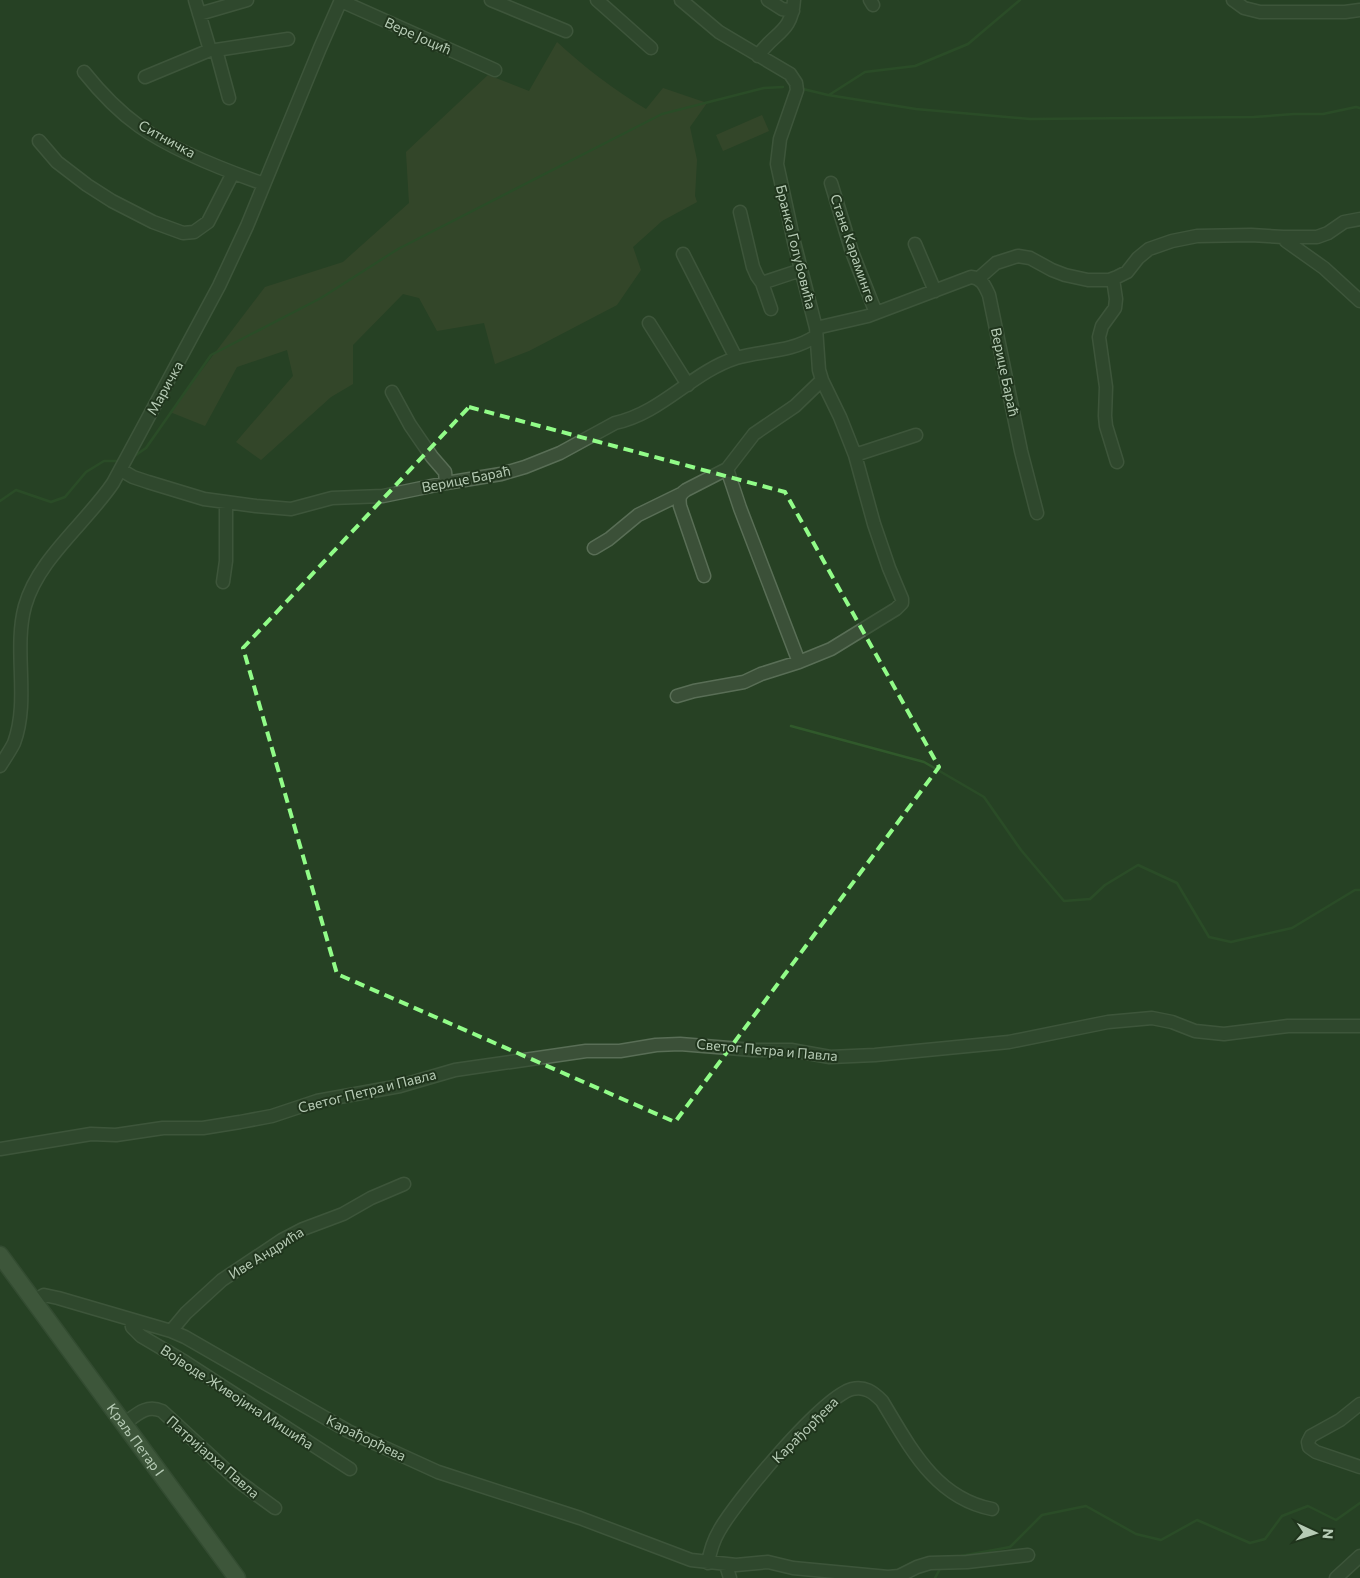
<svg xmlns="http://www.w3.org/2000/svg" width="1360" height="1578" font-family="Commissioner,sans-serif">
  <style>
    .green { fill: #444c30 }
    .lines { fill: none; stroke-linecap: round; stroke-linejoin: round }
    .stream { stroke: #30592b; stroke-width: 2.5 }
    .minor-casing { stroke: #596e56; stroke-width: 15 }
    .major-casing { stroke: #445942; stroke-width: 19 }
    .minor { stroke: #3b5038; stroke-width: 12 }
    .major { stroke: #597056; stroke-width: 16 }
    .marked { fill: none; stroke: #91fc88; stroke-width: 4; stroke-dasharray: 10 6; stroke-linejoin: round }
    .labels { text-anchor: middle; stroke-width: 4; stroke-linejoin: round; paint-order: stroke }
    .street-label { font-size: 14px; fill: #b6cbb5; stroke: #20351d }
  </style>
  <rect width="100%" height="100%" fill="#274124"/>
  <path class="green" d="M557,42C584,67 614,90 646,109L663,88L707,103L690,127L697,160L695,196L697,202L662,221L633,247L641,270L617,305L529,351L495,364L484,323L437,331L419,298L403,294L353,345V384L331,397L261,460L236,442L293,376L287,350L237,367L205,426L170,412L265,287L343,262L409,203L406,152L488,75L529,91Z
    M762,115L769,131L723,151L716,135Z"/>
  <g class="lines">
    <path class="stream" d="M803,89L828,95L916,109L1030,119L1254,117L1294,114H1323L1356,107L1360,108
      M829,95L865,72L915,66L968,44L1020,0
      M133,457L146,448L211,355L321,298L398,249L662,114L764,88L783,87
      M0,501L16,490L51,502L65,497L86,472L104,461H120
      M791,726L924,762L984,797L1021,850L1064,901L1090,899L1105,885L1138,865L1177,883L1209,937L1231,942L1292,928L1355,890H1360
      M961,1556L1010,1547L1042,1515L1086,1506L1136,1534L1161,1540L1197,1520L1250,1543L1265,1539L1282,1516L1308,1506L1336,1520L1360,1503
      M935,1578L941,1567"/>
    <defs>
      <path id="minor" d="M195,0L210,50H216L229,98
        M491,0L566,31
        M597,0L651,48
        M768,0L782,9L793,11
        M870,0L873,5
        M1233,0L1244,8L1260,12H1345L1360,10
        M341,1L495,70
        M199,14L247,0
        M216,50L288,39
        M758,56C774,32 792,33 794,0
        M84,72C100,92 118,111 139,126C174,151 224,170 264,184
        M145,77L210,50
        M39,141L57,162L87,185L112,201L153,222L183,233L194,232L208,222L233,173
        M831,183L852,252L876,313
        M740,212L753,267L757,276L762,283L801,270
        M1283,237L1286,241L1324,268L1360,301
        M915,244L935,291
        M683,254L736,358
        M979,278L996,263L1018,256L1030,258L1052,270L1065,275L1088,280H1109L1117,277L1127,272L1138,258L1149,249L1172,241L1197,236L1251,235L1283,237H1317L1328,233L1344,222L1360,219
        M1113,279L1116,299L1115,308L1102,326L1099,337L1106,387L1105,416L1106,426L1117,462
        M762,283L771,309
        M649,323L688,385
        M816,328L868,316L971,277C982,278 985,286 989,295L1021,451L1037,513
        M392,392L410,425L432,457L445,472L446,483
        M855,455L916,435
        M121,470L133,477L148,482L204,499L256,506L291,509L332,498L383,496L446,483L501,474L525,467L560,453L615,423C662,413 692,372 736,358C764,350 790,353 816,336
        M594,548L609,539L638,515L681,494
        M704,576L680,506C679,498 679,495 686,490L727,469
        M223,582L226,561V503
        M799,662L740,508L727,469L754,434L795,406L822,380
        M677,696L694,691L744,682L761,674L799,662L831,649L896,609L902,603V599L889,568L874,524L855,455L840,417L822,380L819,370L816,328L794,242L777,164L780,139L797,90L796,83L790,74L719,32L681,0
        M0,766C5,758 10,751 14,743C30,700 13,650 25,606C38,559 86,523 113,483L219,286L247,226L320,48L341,0
        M0,1149L91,1134L116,1135L163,1128H203L240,1122L272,1116L317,1101L400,1086L455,1070L586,1051H620L656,1045L680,1044L753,1050H791L830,1057L875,1055L1009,1042L1108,1022L1152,1018L1172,1022L1195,1031L1224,1034L1288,1026H1360
        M34,1301L44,1295L58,1298L171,1331L185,1337L348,1431L438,1472L580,1518L691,1560L736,1565L768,1562L793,1568L888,1577L899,1576L917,1567L930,1563L967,1562L1028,1555
        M131,1320L132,1327L141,1336L185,1362L350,1469
        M171,1331L186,1313L222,1280L282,1240L303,1229L343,1214L371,1198L404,1184
        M1360,1404L1340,1420L1311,1436L1308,1442L1309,1447L1316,1452L1360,1467
        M124,1424C136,1415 146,1404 162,1411L238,1481L275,1508
        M708,1563C710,1552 713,1541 719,1531C735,1502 822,1397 852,1389C865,1386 873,1392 882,1401C910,1447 935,1498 992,1509
        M726,1565L730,1578
        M1336,1578L1360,1556"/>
      <g id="major">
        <path id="s1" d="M0,1255L237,1578"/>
      </g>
    </defs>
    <use href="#minor" class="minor-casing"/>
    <use href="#major" class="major-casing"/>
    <use href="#minor" class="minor"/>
    <use href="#major" class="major"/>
  </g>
  <path d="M0 0H1360V1578H0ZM469,407L785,492L939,767L675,1122L337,974L243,648Z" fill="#274124" fill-opacity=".55" fill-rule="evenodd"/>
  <path class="marked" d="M469,407L785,492L939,767L675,1122L337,974L243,648Z"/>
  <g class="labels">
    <g class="street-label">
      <text transform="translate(418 36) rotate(24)" y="5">Вере Јоцић</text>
      <text transform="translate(167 139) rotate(29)" y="5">Ситничка</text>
      <text transform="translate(796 247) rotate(76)" y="5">Бранка Голубовића</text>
      <text transform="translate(853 248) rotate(71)" y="5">Стане Караминге</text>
      <text transform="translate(1005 372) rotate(78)" y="5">Верице Бараћ</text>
      <text transform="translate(165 388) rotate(-61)" y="5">Маричка</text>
      <text transform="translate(466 479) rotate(-11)" y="5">Верице Бараћ</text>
      <text transform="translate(767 1050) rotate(5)" y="5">Светог Петра и Павла</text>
      <text transform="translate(367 1091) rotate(-14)" y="5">Светог Петра и Павла</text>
      <text transform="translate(266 1253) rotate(-32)" y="5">Иве Андрића</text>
      <text transform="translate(237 1397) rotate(33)" y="5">Војводе Живојина Мишића</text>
      <text transform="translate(805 1430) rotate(-45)" y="5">Карађорђева</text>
      <text transform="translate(366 1438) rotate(26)" y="5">Карађорђева</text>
      <text dy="5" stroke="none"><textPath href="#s1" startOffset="229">Краљ Петар I</textPath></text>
      <text transform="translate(213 1457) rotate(41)" y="5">Патријарха Павла</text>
    </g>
  </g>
  <g transform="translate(1315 1533) rotate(94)" stroke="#20351d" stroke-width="4" paint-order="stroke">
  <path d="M0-4L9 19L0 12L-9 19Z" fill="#b6cbb5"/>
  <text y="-8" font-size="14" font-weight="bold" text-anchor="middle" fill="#b6cbb5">N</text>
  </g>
</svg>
